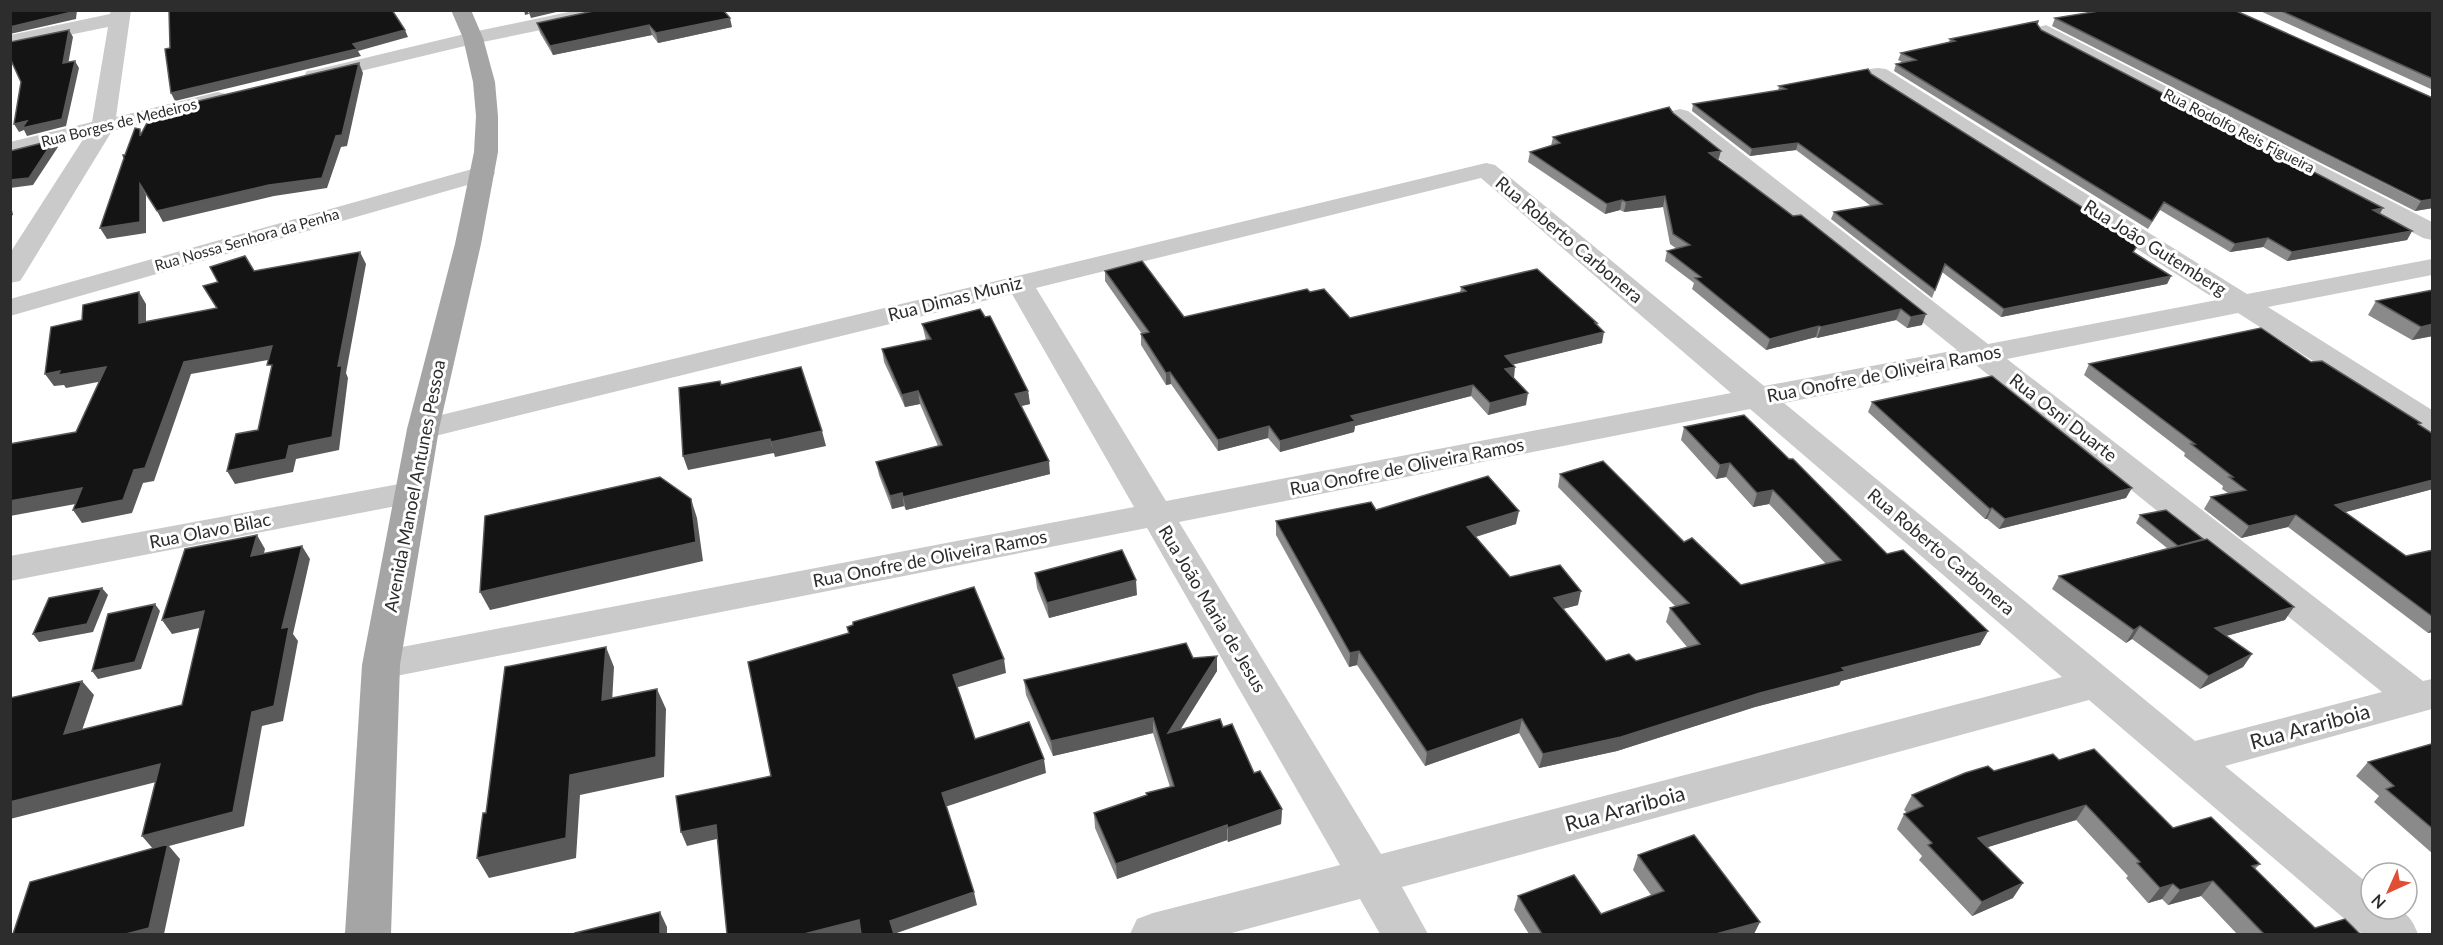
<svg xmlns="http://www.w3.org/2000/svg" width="2443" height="945" font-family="Lato,sans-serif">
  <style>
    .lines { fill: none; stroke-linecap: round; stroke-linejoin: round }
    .minor { fill: #cacaca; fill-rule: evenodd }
    .major { fill: #a5a5a5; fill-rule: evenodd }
    .wall { fill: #8a8a8a }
    .shaded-wall { fill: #5a5a5a }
    .building { fill: #141414; stroke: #5a5a5a; stroke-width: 1.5 }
    .labels { text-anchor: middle; stroke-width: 6; stroke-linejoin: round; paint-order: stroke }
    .far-street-label { font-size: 15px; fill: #2d2d2d; stroke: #fff }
    .street-label { font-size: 18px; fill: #2d2d2d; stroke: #fff }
    .near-street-label { font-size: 21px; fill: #2d2d2d; stroke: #fff }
  </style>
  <rect width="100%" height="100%" fill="#fff"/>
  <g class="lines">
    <path class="minor" d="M111,10H131L116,117L218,92L226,94L229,99L226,104L112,131L24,275L20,281L10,283V253L84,138L10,156V142L92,122L108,27L10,47V35L110,14Z
      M578,10H618L616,14L609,16L473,44L315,82L307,81L304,76L307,71L315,70L473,32Z
      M2046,25L2432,222V240L2423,238L2039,35L2036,31L2039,27Z
      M1878,68L1886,69L2247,294L2432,259V275L2268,307L2432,410V433L2421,430L2238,313L2007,359L2423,681L2432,679V709L2225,766L2371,886V909C2397,909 2408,907 2418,934H2362L2089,700L1402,887L1428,934H1380L1360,899L1228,934H1130L1137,919L1153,913L1340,865L1147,528L381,679L367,675L362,665L367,655L381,651L1134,507L1012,294L423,439L412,436L407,429L412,422L1486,163L1495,165L1764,386L1957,350L1672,121L1669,116L1672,111L1680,109L1688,111L1988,344L2217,300L1870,79L1867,74L1870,69ZM1481,178L1731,393L1166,501L1036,288ZM1976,365L2382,692L2195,741L1784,403ZM1750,409L2062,677L1381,854L1179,522Z
      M483,166L492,168L495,173L492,178L10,316V299Z
      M410,482L422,485L427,493L422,501L10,581V556Z
      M368,913L384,919L391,934H344L351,919Z"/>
    <path class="major" d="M451,10H471L483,38L495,82L498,116V152L481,244L439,429L400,665L391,934H345L362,665L407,429L455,244L474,152L476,116L473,82L463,38Z"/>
  </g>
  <path class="wall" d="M2258,10H2433V90Z
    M2055,18L2433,208L2415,211L2052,26Z
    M537,23L732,27L658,43L652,35L553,55L540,33Z
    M2037,24L2041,30L2412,231L2407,240L2287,261L2263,247L2230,252L2160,210L2148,229L1894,71L1896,64L1902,62L1898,60L1901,53L1949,42L1950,39Z
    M1871,74L2134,252L2171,276L2167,284L2001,317L1942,272L1932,298L1831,219L1834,212L1871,206L1796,150L1750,156L1692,111L1693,104L1778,91L1779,86Z
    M1673,113L1718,160L1922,325L1907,328L1896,320L1817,338L1816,337L1766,350L1692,289L1694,283L1665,261L1667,251L1677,249L1670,244L1663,207L1624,212L1620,210L1605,214L1528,162L1530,152L1551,146L1553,137Z
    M1105,271L1184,317L1310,292L1350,318L1460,293L1461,287L1597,323L1596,325L1602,343L1513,364V378L1526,405L1488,415L1471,396L1355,426L1354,432L1280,452L1268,438L1218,451L1171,384L1166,385L1141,345V334H1142L1105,281Z
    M2433,290V336L2412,340L2368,315L2376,301Z
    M922,324L1028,391L1030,404L1021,406L1050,474L906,510L904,506L892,509L879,475L876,462L938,446L920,404L905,407L884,362L882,349L926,340Z
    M2311,362L2419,425L2433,434V489L2345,512L2406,556L2433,550V632L2428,633L2288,527L2241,538L2204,509L2211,497L2228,493L2222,489L2223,486L2184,456L2185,453L2084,375L2089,364Z
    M1872,402L2126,498L1999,529L1987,519H1985L1868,412Z
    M1684,427L1789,459L1887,554L1988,631L1980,645L1841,681L1839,685L1755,707L1617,751L1539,768L1519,733L1425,766L1357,665L1349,667L1276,535V521L1376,510L1516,524L1476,537L1510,577L1578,605L1563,609L1606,661H1636L1687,647L1666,622L1670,608L1675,606L1558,487L1560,474L1684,542L1741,585L1826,564L1769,504L1753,507L1726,477L1716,479L1681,440Z
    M2140,515L2285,620L2226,636L2252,654L2243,667L2200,689L2132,639L2126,643L2052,589L2059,576L2167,548L2136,523Z
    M1035,573L1137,595L1049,618L1037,588Z
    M1193,658L1217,671L1180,729L1223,727L1254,773L1282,809L1281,824L1228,842L1227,840L1117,879L1095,828L1094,813L1146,795V793L1170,787L1153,733L1053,756L1026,695L1024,680Z
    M2433,746V854L2374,802L2379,796L2356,776L2368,762Z
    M2059,760L2173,828L2260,864L2255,869L2315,928L2360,934H2237L2201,896L2168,905L2162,899L2148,903L2126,878L2128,876L2076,820L1987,847L2013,898L1972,916L1919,860L1922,856L1897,829L1904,814L1907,813L1904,810L1912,795L1994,771Z
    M1638,855L1754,934H1529L1514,910L1518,896L1601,914L1651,895L1633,870Z"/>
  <path class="shaded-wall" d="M72,10H77L76,19L10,34V27Z
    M524,10H527L529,14L525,15Z
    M528,10H565L531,18Z
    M730,18L732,27L658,43L656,33Z
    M649,25L652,35L553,55L550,46Z
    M69,30L73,37L67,70L63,63Z
    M405,30L408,37L358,51L361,56L175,101L171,93Z
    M75,61L79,68L66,126L27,136L24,130L19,132L14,124Z
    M359,63L363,73L347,146L341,147L327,188L274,196L163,222L157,211L336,136Z
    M54,140L58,147L33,185L10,188V180Z
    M1798,143L1796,150L1750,156L1752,149Z
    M1721,151L1718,161L1709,153Z
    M140,184L146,195V233L107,239L100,228Z
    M1665,196L1663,207L1624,212L1626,202Z
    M2433,199V208L2415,211L2421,201Z
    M10,200L13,215L10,216Z
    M1622,200L1620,210L1605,214L1607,204Z
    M2383,208L2378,217L2373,210Z
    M2412,231L2407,240L2287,261L2292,252Z
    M2268,238L2263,247L2230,252L2235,244Z
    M360,252L366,264L346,373L348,378L339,450L296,459L293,472L235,484L227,471L289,446L338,366Z
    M2171,276L2167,284L2001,317L2004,309Z
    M139,292L146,304V335L139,323Z
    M1901,309L1896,320L1817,338L1821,327Z
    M1926,314L1922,325L1907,328L1911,317Z
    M2433,324V336L2412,340L2421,327Z
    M1819,326L1816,337L1766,350L1770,339Z
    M1604,332L1602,343L1503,367L1505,356Z
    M272,346L279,358L191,374L154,481L143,483L132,513L82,523L73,510L184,362Z
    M106,367L114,379L66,388L64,385L54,386L45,374L60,371Z
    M1515,367L1514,378L1503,381L1505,369Z
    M1170,372L1171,384L1166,385V373Z
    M1473,385L1471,396L1355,426L1354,432L1280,452V441L1351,416Z
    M918,391L920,404L905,407L902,395Z
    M1028,391L1030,404L1017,407L1015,394Z
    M1528,393L1526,405L1488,415L1490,403Z
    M1269,426L1268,438L1218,451V440Z
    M822,431L826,446L775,457L771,442Z
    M770,439L774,453L688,470L683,456Z
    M1049,461L1050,474L906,510L903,497Z
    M1730,463L1726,477L1716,479L1720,465Z
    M2433,480V489L2327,517L2335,505Z
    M82,488L92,501L10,516V501Z
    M2132,488L2126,498L1999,529L2005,519Z
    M1773,490L1769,504L1753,507L1757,493Z
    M902,493L904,506L892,509L890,496Z
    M691,499L697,518L703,561L490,610L480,592Z
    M1992,508L1987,519H1985L1990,509Z
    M1519,511L1516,524L1465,540L1467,527Z
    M2296,515L2288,527L2241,538L2249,526Z
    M257,535L265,549L260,570L251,556Z
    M302,546L310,559L293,634L298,641L283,721L262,726L244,826L169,846L180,859L164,934H126L154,850L142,836L252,712L282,628Z
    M1136,580L1137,595L1049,618L1047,603Z
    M102,588L108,595L93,632L39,642L33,634Z
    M1581,591L1578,605L1551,612L1554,598Z
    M155,604L160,611L141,669L98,679L92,671Z
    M2294,607L2285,620L2207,641L2215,628Z
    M204,611L213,625L172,634L162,620Z
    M2140,626L2132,639L2126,643L2134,630Z
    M2433,627V632L2428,633Z
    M1988,631L1980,645L1841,681L1839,685L1755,707L1617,751L1539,768L1543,754L1760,693L1842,668Z
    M606,647L614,667L611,721L602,700Z
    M1359,651L1357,665L1349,667L1350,653Z
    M2252,654L2243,667L2200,689L2209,676Z
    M1217,656V671L1169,748L1168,733Z
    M1004,659L1006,673L955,688L953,675Z
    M82,681L94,695L76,748L64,734Z
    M657,689L666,709L664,777L580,795L576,858L489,878L477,858L570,775Z
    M1153,718V733L1053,756L1051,741Z
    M1522,719L1519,733L1425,766L1427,752Z
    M1044,759L1046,773L945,807L942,793Z
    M160,764L172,778L10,819V802Z
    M2086,805L2076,820L1969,853L1978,838Z
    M1282,809L1281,824L1228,842V828Z
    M716,825L721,838L687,846L681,832Z
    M1227,825V840L1117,879L1116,864Z
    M2213,881L2201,896L2168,905L2180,890Z
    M2023,883L2013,898L1972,916L1982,902Z
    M2173,884L2162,899L2148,903L2160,888Z
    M974,892L977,905L894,934L890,921Z
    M660,912L667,927V934H660Z
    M859,920L863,933L858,934H804Z
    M1760,922L1754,934H1716Z"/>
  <path class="building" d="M10,10H72V12L10,27Z
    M169,10H392L405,30L353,44L357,49L171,93L165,49L170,48Z
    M598,10H723L730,18L656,33L649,25L550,46L537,23Z
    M2105,10H2234L2433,98V199L2421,201L2055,18Z
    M2279,10H2433V79Z
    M2038,21L2037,24L2041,30L2383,208L2373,210L2412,231L2292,252L2268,238L2235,244L2164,202L2152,221L1896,64L1916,60L1901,53L1955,41L1950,39Z
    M69,30L63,63L75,61L62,119L22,128L27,121L14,124L21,82L10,58V42Z
    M359,63L342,135L336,136L322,178L269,185L157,211L140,184V222L100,228L124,158L123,155H125L135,128L140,129V136L148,121L175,117L173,107Z
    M1868,69L1871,74L2139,243L2133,252L2171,276L2004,309L1945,264L1935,290L1834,212L1882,204L1798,143L1752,149L1693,104L1786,89L1779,86Z
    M1669,107L1673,113L1721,151L1709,153L1793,216L1801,215L1926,314L1911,317L1901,309L1821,327L1819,326L1770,339L1695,278L1701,277L1667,251L1690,245L1673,234L1665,196L1626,202L1622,200L1607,204L1530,152L1560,143L1553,137Z
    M54,140L29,178L10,180V151Z
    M360,252L338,366H342L332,437L289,446L286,459L227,471L236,434L258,430L272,365H267L272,346L184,362L145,468L134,470L123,500L73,510L82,488L10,501V444L76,432L106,367L58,375L60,371L45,374L51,327L82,320L83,305L139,292V323L217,308L203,286L218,282L210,267L245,256L254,271Z
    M1142,261L1184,317L1307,289L1310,292L1324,289L1350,318L1466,291L1461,287L1537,269L1597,323H1595L1604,332L1505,356L1515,367L1505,369L1528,393L1490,403L1473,385L1351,416L1355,421L1280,441L1269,426L1218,440L1170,372L1166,373L1141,334L1149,332L1105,271Z
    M2433,290V324L2421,327L2376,301Z
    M980,309L985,317L990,316L1028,391L1015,394L1049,461L903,497L902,493L890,496L876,462L942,445L918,391L902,395L882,349L931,339L922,324Z
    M2261,328L2311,362L2322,361L2421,423L2418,424L2433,434V480L2335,505L2406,556L2433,550V617L2296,515L2249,526L2211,497L2246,490L2229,477H2233L2191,444H2195L2089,364Z
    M801,367L822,431L771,442L770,439L683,456L679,388L720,381L721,385Z
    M1992,376L2132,488L2005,519L1992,508L1990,509L1872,402Z
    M1744,415L1789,459H1793L1887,554L1903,550L1988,631L1842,668L1845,671L1760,693L1621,737L1543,754L1522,719L1427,752L1359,651L1350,653L1276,521L1371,502L1376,510L1488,476L1519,511L1467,527L1510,577L1560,565L1581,591L1554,598L1606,661L1629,654L1636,661L1700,644L1670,608L1689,603L1560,474L1603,461L1684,542L1692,538L1741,585L1841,560L1773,490L1757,493L1730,463L1720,465L1684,427Z
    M660,477L691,499L696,542L480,592L485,516Z
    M2166,510L2203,539L2178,546L2140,515Z
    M257,535L251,556L302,546L282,628L289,627L274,706L252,712L233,812L142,836L160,764L10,802V698L82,681L64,734L182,705L204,611L162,620L185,549Z
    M2207,539L2294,607L2215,628L2252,654L2209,676L2140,626L2134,630L2059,576Z
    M1122,550L1136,580L1047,603L1035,573Z
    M974,587L1004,659L953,675L975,739L1029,722L1044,759L942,793L974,892L890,921L894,934H861L859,920L804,934H727L716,825L681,832L676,796L771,776L748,662L849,633L847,627L853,625V622Z
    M102,588L87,624L33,634L49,598Z
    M155,604L135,662L92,671L108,614Z
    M1186,643L1193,658L1217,656L1168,733L1220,719L1223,727L1232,724L1254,773L1260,771L1282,809L1228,828L1227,825L1116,864L1094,813L1147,795L1146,793L1174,786L1153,718L1051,741L1024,680Z
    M606,647L602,700L657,689L656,757L570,775L566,838L477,858L483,813H486L505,667Z
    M2431,744L2433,746V829L2386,789L2394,786L2368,762Z
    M2094,749L2173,828L2211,817L2260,864L2252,866L2315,928L2345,919L2360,934H2264L2213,881L2180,890L2173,884L2160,888L2137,863L2140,862L2086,805L1978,838L2023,883L1982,902L1928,845L1932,843L1904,814L1923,806L1912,795L1965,773L1988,766L1994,771L2053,754L2059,760Z
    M1694,835L1760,922L1716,934H1542L1518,896L1574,875L1601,914L1664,891L1638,855Z
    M168,844L149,928L126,934H13L30,882Z
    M660,912V934H574L575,933Z"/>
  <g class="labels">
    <g class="far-street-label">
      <text transform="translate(119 123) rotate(-14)" y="5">Rua Borges de Medeiros</text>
      <text transform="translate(2239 131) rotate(27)" y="5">Rua Rodolfo Reis Figueira</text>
      <text transform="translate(247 240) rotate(-16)" y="5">Rua Nossa Senhora da Penha</text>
    </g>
    <g class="street-label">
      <text transform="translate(1569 240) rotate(40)" y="6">Rua Roberto Carbonera</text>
      <text transform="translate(2155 248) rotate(32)" y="6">Rua João Gutemberg</text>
      <text transform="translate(955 299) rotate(-14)" y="6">Rua Dimas Muniz</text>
      <text transform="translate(1884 374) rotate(-11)" y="6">Rua Onofre de Oliveira Ramos</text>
      <text transform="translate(2063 418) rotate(38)" y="6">Rua Osni Duarte</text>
      <text transform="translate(1407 467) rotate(-11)" y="6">Rua Onofre de Oliveira Ramos</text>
      <text transform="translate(415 486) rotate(-79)" y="6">Avenida Manoel Antunes Pessoa</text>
      <text transform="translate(210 531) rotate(-11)" y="6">Rua Olavo Bilac</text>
      <text transform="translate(1941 552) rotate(40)" y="6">Rua Roberto Carbonera</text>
      <text transform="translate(930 559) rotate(-11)" y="6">Rua Onofre de Oliveira Ramos</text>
      <text transform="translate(1212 609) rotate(59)" y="6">Rua João Maria de Jesus</text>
    </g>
    <g class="near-street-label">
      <text transform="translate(2310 727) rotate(-15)" y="7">Rua Arariboia</text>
      <text transform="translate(1625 809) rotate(-15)" y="7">Rua Arariboia</text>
    </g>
  </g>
  <rect width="2443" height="945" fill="none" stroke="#2d2d2d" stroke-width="24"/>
  <g transform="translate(2389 891) rotate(225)"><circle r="28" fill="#ffffff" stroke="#ababab" stroke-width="1.5"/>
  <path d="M0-4.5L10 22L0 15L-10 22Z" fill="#e04e33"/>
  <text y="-9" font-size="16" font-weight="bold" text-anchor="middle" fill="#2d2d2d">N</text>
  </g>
</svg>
